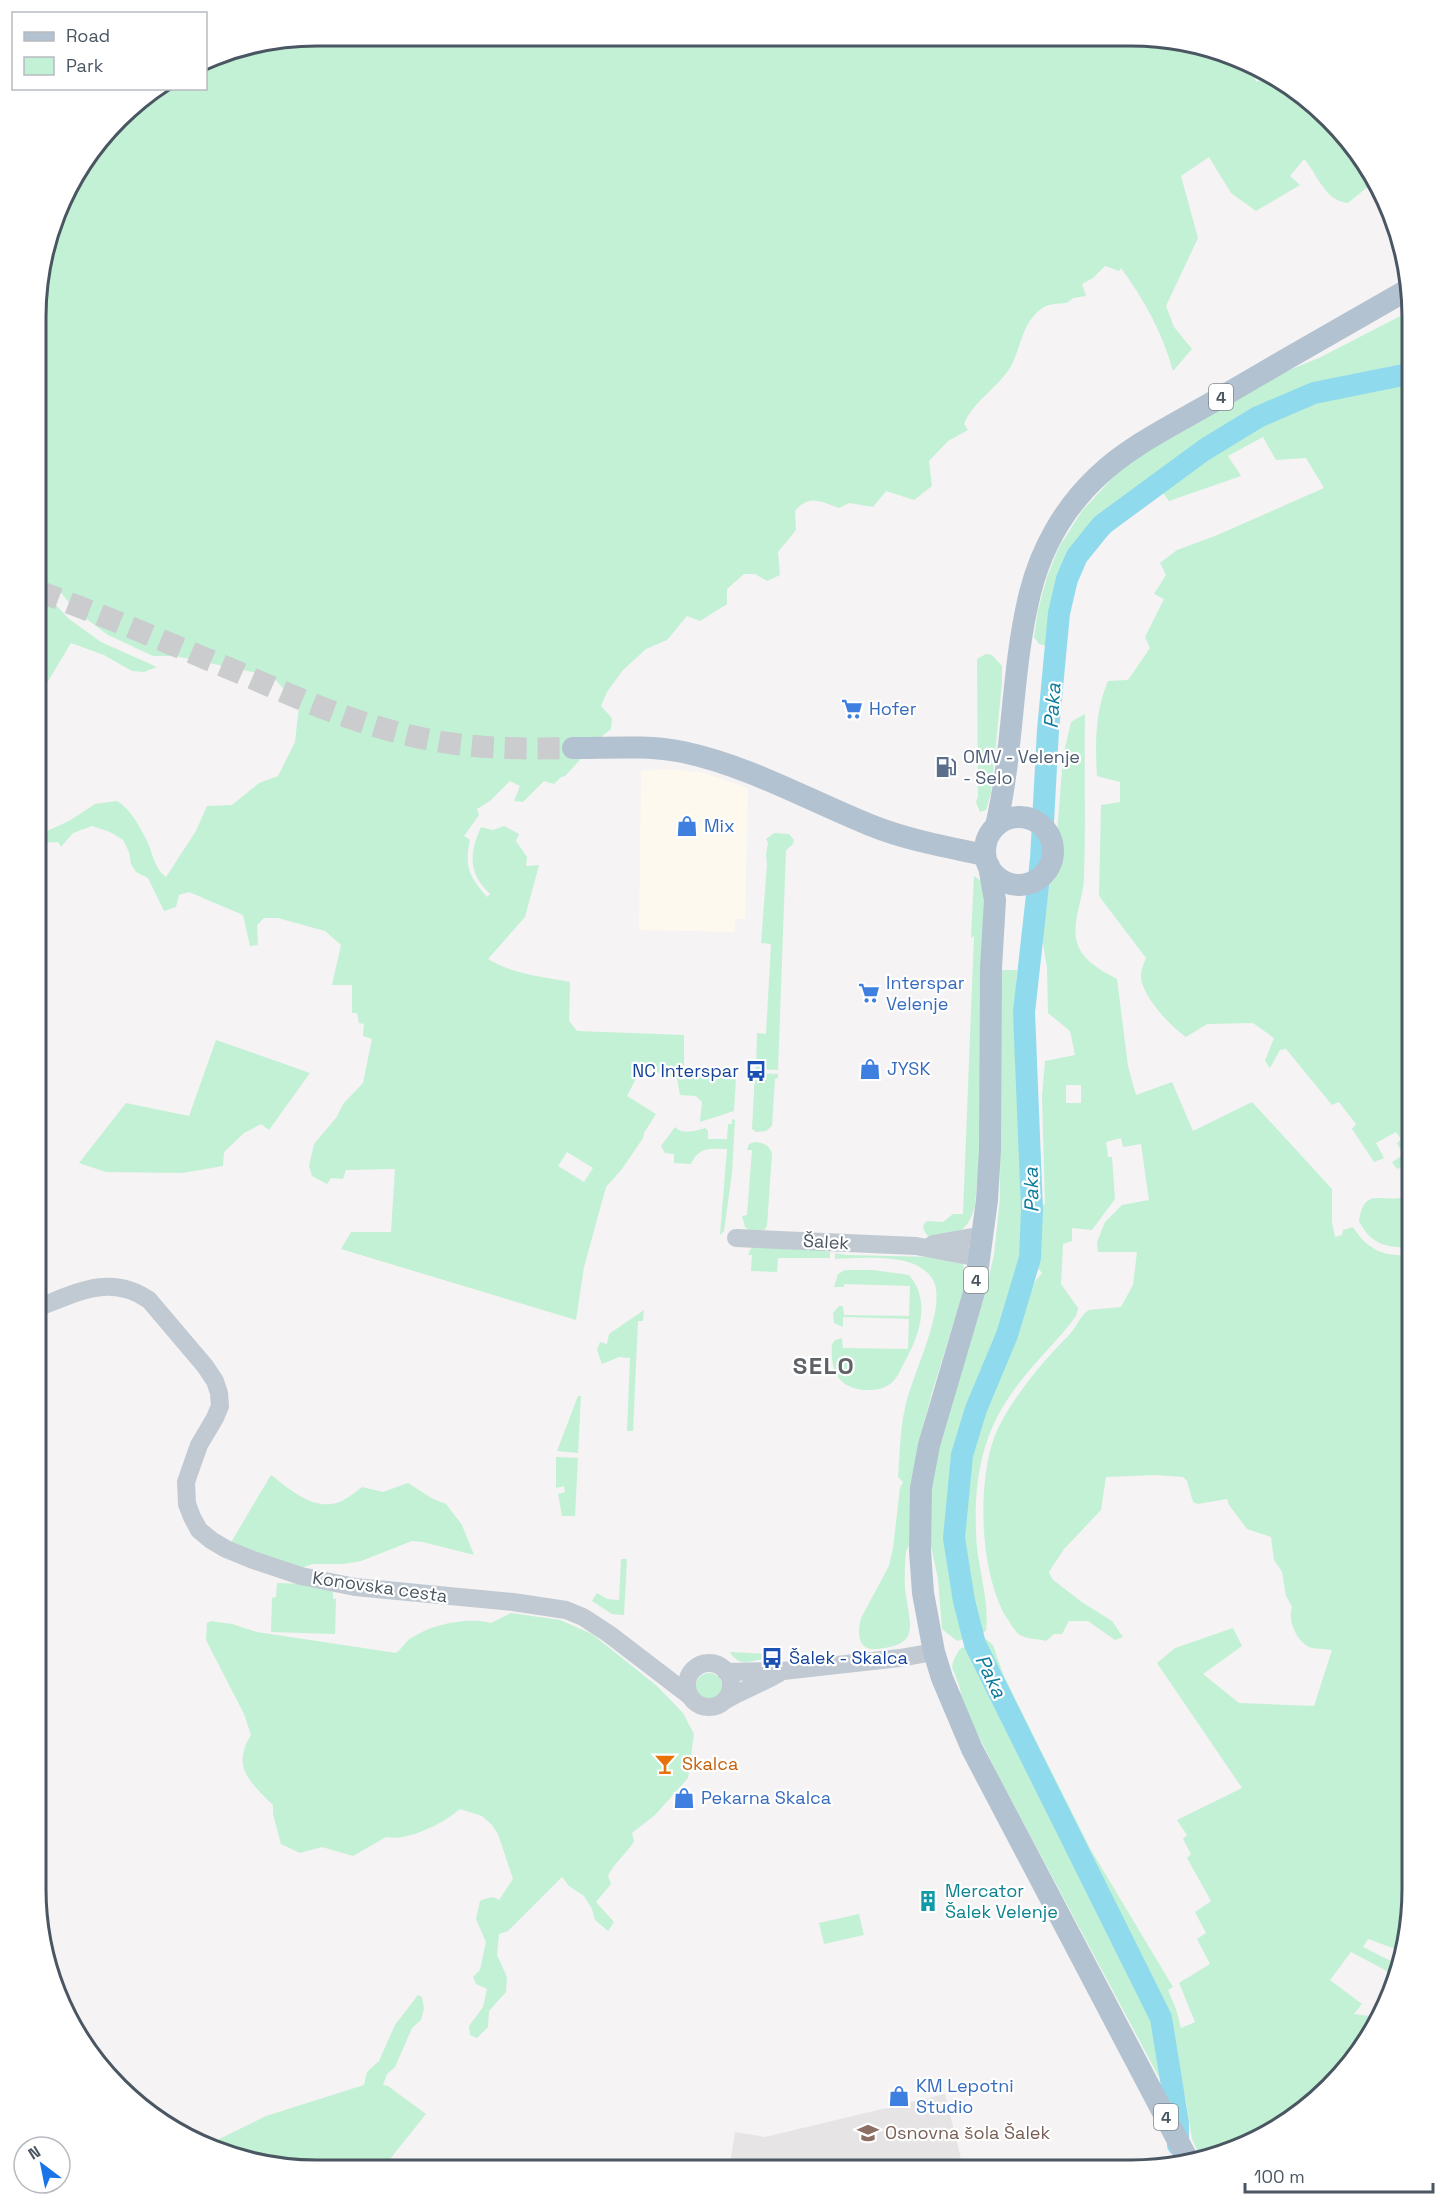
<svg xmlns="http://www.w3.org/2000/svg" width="1449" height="2207" font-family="'Space Grotesk',sans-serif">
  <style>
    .commercial { fill: #fdf9ef }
    .education { fill: #e6e4e5 }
    .green { fill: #c3f1d5; fill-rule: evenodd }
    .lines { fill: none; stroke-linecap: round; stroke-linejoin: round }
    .river { stroke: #90daee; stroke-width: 22 }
    .major-tunnel { stroke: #caccce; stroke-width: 22; stroke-dasharray: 22 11; stroke-linecap: butt }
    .minor { stroke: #c1cad2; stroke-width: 18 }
    .major { stroke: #b3c2d1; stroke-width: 22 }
    .labels { text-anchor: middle; stroke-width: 4.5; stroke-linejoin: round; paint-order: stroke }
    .shield { fill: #fff; stroke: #808990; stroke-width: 1.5 }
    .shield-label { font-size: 16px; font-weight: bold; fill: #4a5661 }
    .shop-label { font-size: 18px; fill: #366cbe; stroke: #fff; text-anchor: start }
    .service-label { font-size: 18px; fill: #4e5e75; stroke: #fff; text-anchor: start }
    .transit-label { font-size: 18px; fill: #164399; stroke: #fff; text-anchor: end }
    .street-label { font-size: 18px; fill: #4a5661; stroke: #fff }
    .food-label { font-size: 18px; fill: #c56008; stroke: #fff; text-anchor: start }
    .culture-label { font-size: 18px; fill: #0d838f; stroke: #fff; text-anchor: start }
    .education-label { font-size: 18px; fill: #785e54; stroke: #fff; text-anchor: start }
    .water-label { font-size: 20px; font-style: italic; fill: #0c7c9b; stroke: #fff }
    .district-label { font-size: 24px; font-weight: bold; letter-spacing: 1.5px; fill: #5f6368; stroke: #fff }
    .rim { fill: none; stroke: #4a5661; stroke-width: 3 }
  </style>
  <rect width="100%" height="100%" fill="#f5f3f3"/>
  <path class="commercial" d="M673,769L704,773L748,788L745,919H735V932L639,930L641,771Z"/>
  <path class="education" d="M945,2094L964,2171L729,2170L735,2132L765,2137Z"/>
  <path class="green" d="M318,36H442L449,42L461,36L1168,38L1239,57L1253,65L1252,69L1256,82L1268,76L1267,73L1303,94L1355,146L1375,181L1348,203C1325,201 1318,175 1304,159L1290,176L1300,185L1256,211L1231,193L1209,157L1181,176L1198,238L1166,306L1174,327L1192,349L1173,371C1162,332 1145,301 1121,268L1119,271L1105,266L1093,278L1082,284L1086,296L1073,298L1067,303C1058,304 1048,303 1041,309C1023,323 1022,342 1013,362C1002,386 974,399 964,424L968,430L948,441L929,461L932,486L914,500L886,491L873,507L849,503L839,508C820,501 809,494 795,511L796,530L778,552L780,575L767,581L755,574H744L727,589V604L700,621L687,616L667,640L646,649L623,670L607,692L601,706L612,718L611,729L601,737L565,776L561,777L554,784L544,781L523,802L514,801L520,786L510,781L490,801L477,809L479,815L464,836L470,840C464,867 469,876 487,897L490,894C468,873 469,854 481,827L493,830L504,826L519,834L516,841L527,857L526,866L539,865L525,917L488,959C512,974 543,977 570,982L569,1021L577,1031L684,1035V1073L736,1078L734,1111L700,1122L702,1102L696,1096L680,1095L677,1079L642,1067L627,1096L656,1114L644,1133L643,1138L622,1169L606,1187L584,1267L576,1320L341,1249L351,1232H391L395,1169L346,1170L343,1179L331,1178L327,1184L312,1176L309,1166L314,1144L336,1118L343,1104L363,1083L372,1039L363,1036L364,1024L359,1023L357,1013H352V985H332L341,945L325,931L278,918H264L257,925L258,945L250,946L243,915L189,892L179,895L176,907L164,911L148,878L136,872L131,864L129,852L123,840L110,832L92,826L73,833L61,847L58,842L38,843V835L69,821L95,804L117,801C131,809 141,829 148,843C153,855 155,869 166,877L196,831L207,806L232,805L259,783L278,776L295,742L299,706L272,676L175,656H153L108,635L77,612L62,594L49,585L38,584V281L74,177L132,106L162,89L206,88V63L227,51ZM567,1152L593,1168L584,1182L558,1166Z
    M1412,310L1413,362C1372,370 1329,379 1290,396C1237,420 1190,452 1143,486C1118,505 1087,526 1072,555C1057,584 1054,615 1050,647L1039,644L1034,637L1038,610L1047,577L1059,547L1082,511L1116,474L1150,448L1279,374L1319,358Z
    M1413,378V1175L1411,1176L1404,1166L1397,1169L1392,1162L1403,1155L1397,1143L1401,1139L1396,1132L1376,1143L1384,1158L1374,1162L1352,1129L1356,1124L1339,1102L1332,1105L1286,1049L1280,1050L1270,1068L1265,1061L1274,1038L1253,1023L1207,1024L1186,1037C1171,1027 1141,995 1141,976C1141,970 1144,963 1146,958L1099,896L1101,805L1120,802V782L1097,776C1095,745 1095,711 1108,681L1128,680L1150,648L1145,637L1164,599L1154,594L1166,575L1160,563L1177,550L1215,536L1324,488L1306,458L1276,460L1263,437L1228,456L1241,476L1169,501L1162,492L1137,510L1100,542L1096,539C1153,490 1213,447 1282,415C1309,402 1337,390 1367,383C1382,380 1398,380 1413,378Z
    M38,595L53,602L69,619L101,642L157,667L144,672L132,671L104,655L71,643L38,698Z
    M986,654L992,655L1002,666V683L991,793L986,810L980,812L976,802L978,796L977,659Z
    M1085,714C1084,769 1086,824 1084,879C1083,898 1073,919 1076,938C1079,959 1100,970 1117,979L1128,1066L1136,1095L1172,1082L1193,1131L1252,1102L1332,1189V1222L1335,1237L1342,1235L1343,1230L1353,1227C1368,1251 1385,1257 1413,1255L1412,1699L1406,1701L1408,1711L1405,1718L1412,1732V1908L1404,1952L1368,1939L1363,1947L1401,1966L1398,1977L1351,1952L1330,1980L1362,2004L1354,2014L1369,2016L1394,1989L1365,2046L1303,2113L1239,2149L1200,2157L1192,2139L1186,2101L1166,2023L1138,1958L996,1680L980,1641L986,1639L993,1645L1003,1674L1039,1747L1091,1850L1173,1987L1168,1990L1176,2009L1181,2028L1195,2022L1179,1983L1210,1964L1197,1939L1206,1933L1195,1912L1211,1901L1187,1858L1191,1854L1183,1839L1187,1835L1177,1820L1242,1788L1157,1663L1175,1648L1233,1628L1242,1646L1203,1674L1239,1703L1314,1706L1332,1650C1326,1649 1319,1649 1312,1648C1298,1644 1287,1621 1292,1607L1286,1596L1282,1572L1274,1560L1271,1537L1247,1529L1229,1505L1227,1499L1198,1504L1193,1502L1187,1481L1183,1477L1155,1475L1106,1477L1101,1510L1064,1549L1049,1572L1052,1579L1083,1603L1112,1621L1123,1637L1115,1640L1088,1621H1069L1062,1634H1054L1046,1641C1039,1639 1026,1639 1020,1635C1014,1631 1010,1622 1006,1617C980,1572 977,1486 994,1438C1008,1402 1043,1361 1069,1335C1077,1327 1080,1315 1089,1310L1121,1307L1133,1285L1137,1252H1098L1097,1242L1105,1222L1122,1205L1149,1200L1141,1144L1123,1147L1121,1138L1106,1142L1108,1157H1112L1115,1199L1092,1230L1072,1228V1241L1063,1244L1061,1284L1078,1308L1076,1316C1058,1341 1035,1361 1017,1386C983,1430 974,1476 976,1531C976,1565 990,1597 986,1631L979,1634C975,1622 970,1611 967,1599C954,1543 958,1468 978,1415H984L1011,1336L1017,1333C1022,1311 1027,1289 1042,1273L1032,1261L1036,1208L1045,1204L1042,1096L1045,1061L1075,1055L1070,1031L1048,1013L1047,968L1042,937L1057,834L1063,757L1071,722ZM1066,1085H1081V1103H1066Z
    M774,833L789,834L794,840L793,844L786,850L778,1070L756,1069L757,1033L766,1034L771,944L761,943L767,865L766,854L768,843L766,839Z
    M974,876L983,882L987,889L982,1127L975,1205C968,1235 955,1234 929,1237C924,1232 920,1226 927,1221L943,1222L953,1214H963L974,936L971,938Z
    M1001,970H1017C1015,1005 1014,1039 1017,1074C1022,1133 1030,1192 1024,1251C1018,1308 986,1365 968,1419C944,1490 948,1566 967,1638L957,1641L942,1629L938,1579L928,1532L934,1460L984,1297L994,1255L1000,1198Z
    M216,1040L310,1073L269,1130L261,1124L244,1133L224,1152L223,1166L183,1173L106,1172L79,1163L126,1103L189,1116Z
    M755,1073L778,1074V1078L775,1079L772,1126L766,1131L756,1132L752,1129Z
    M732,1119L735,1120L732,1173L724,1231L720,1235L727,1149C709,1149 700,1146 691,1164L674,1163V1154L665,1153L661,1146L675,1127C683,1135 695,1131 705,1128L708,1131V1139H727L728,1124H732Z
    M754,1142C763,1143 768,1144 772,1153L767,1226L764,1230L750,1231L745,1227L742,1216L747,1215L752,1150H747L749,1144Z
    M1413,1192V1247C1388,1249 1370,1244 1359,1221C1364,1188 1379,1201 1399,1198C1404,1198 1409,1194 1413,1192Z
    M752,1246L803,1247L830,1252V1258H778L777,1272L751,1271L752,1255H748Z
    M835,1253L846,1255L934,1257L963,1264L966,1282L931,1396L923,1427L909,1546C905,1551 906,1556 905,1563C905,1574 904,1585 906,1595C909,1621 920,1643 885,1648C877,1649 869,1651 863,1645C857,1638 859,1626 861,1618L889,1566L893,1548L900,1488L903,1482L898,1477C900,1454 900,1430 905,1408C912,1375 941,1320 936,1289C935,1281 930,1274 924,1270C905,1254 859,1258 835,1259Z
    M845,1270H873L909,1275C931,1300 920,1335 905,1361C901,1369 897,1379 890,1384C882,1390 873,1390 864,1390C837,1388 830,1369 832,1344L835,1340L842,1338L843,1348L908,1349L909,1319L843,1317V1327L834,1323L833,1313L839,1306H843L844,1315L909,1316L910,1286L844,1284V1287H834L838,1274Z
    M644,1310L643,1321H638L633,1431H627L630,1358L619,1357L602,1364L597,1350L600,1342L607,1344L609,1334Z
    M578,1396H581L578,1453L557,1451Z
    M556,1457L578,1458L575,1516H562L558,1494L565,1492L564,1486L556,1488Z
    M271,1475C291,1490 315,1513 342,1501C349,1497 356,1492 362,1487L383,1492L408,1483L433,1499L446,1504L462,1525L474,1555L423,1542L412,1541L361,1561L343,1564H312L302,1568L230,1544Z
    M621,1559H627L624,1615L612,1614L592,1601L597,1593L607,1599L619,1600Z
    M277,1583L333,1585V1599H336L335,1634L271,1632L272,1598L276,1597Z
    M511,1613L560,1620L592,1634L657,1686L683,1713L694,1734L688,1778L655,1815L632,1833L634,1841C627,1854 614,1862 608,1876L611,1884L596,1902L614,1922L608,1931L595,1920L592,1909L584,1896L569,1886L562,1877L508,1931L499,1934L497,1955L507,1977L506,1992L489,2011L488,2027L477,2038L470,2035L469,2026L483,2007L487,1989L476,1984L473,1977L480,1970L486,1942L476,1919L480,1901C488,1898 492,1895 499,1900L513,1879L498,1834L492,1825L482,1816L460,1809C444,1823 407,1842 386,1837L353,1856L322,1847L300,1853L281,1844L273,1814V1805C250,1782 231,1767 251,1735L244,1714L206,1640L207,1623L211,1621L232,1624L257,1632L396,1653C403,1648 406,1640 413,1637C433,1624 468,1617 491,1623Z
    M969,1645L987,1685L1049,1809L1061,1828C1092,1891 1131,1952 1155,2019C1164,2043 1166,2070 1169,2096L997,1773L962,1702L960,1688L952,1667L954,1659L960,1649Z
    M730,1652L767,1654V1658C752,1660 740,1669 730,1652Z
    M696 1686a13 13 0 1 1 26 0a13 13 0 1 1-26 0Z
    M859,1914L864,1935L824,1944L819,1923Z
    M418,1995L422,1997L424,2008L421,2020L412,2028L395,2067L387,2074L383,2085L388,2086L426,2114L382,2169H281L212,2150L209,2144L266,2116L364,2085L367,2072L379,2061L395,2025Z"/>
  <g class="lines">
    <path class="river" d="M1178,2145V2123L1161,2018L975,1644L964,1601L954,1538L962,1455L976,1409L1007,1335L1030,1258L1032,1210L1024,1012L1041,859L1048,730L1059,613L1067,579L1077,556L1102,525L1204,450L1258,417L1314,393L1413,373"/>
    <path class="major-tunnel" d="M38,591C106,616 173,645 240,673C306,702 370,730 442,742C486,749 529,749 573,748"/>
    <path class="minor" d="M736,1238L916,1246L979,1258
      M933,1244L983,1235
      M37,1308C76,1293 110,1273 149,1300L205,1366L215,1381L219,1393L220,1406L215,1418L199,1445L186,1482L187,1504L192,1517L199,1530L211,1540L226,1549L253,1560L301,1576L355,1587L513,1602L566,1610L583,1617L609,1634L690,1696
      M687 1685a22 22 0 1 1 44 0a22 22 0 1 1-44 0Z
      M726,1672L783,1671L900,1658L934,1652
      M724,1701C742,1690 761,1684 779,1673"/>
    <path class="major" d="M573,748C609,748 648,745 683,752C749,766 808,800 870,825C907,840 947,847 985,855
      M985 851a34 34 0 1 1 68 0a34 34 0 1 1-68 0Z
      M996,826C1014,750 1011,670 1030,593C1041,549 1064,508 1097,477C1129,446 1173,425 1211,403C1276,365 1342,327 1407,290
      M989,866L995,900L991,968L990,1150L987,1200L975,1289L929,1445L921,1488L920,1551L923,1593L934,1652L942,1678L972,1749L1188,2160"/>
  </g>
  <defs>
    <symbol id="supermarket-bare" viewBox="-9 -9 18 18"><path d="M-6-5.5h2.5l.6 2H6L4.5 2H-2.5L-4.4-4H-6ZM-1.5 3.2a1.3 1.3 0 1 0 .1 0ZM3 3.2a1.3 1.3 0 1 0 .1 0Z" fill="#3f7fe0" stroke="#fff" stroke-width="2.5" paint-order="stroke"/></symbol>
    <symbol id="fuel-bare" viewBox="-9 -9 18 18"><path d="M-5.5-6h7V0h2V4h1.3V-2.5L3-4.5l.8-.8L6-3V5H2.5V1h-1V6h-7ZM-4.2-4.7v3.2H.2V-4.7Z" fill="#5c6f8a" stroke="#fff" stroke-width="2.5" paint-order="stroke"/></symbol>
    <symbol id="shop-bare" viewBox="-9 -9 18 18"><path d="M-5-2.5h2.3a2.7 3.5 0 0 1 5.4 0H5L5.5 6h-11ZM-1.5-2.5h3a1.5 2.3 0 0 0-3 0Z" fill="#3f7fe0" stroke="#fff" stroke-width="2.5" paint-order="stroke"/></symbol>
    <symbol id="bus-bare" viewBox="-9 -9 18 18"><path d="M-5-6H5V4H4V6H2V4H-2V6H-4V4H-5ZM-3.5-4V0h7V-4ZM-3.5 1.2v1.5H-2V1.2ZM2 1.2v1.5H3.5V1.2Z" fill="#1a4fb4" stroke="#fff" stroke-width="2.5" paint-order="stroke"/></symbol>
    <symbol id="bar-bare" viewBox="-9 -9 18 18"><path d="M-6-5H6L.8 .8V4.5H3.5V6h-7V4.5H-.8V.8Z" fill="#e8710a" stroke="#fff" stroke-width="2.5" paint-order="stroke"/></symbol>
    <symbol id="building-bare" viewBox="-9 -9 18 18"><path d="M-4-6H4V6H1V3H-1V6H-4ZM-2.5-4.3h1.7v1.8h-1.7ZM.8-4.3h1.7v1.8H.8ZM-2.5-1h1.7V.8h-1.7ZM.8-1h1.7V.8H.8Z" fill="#0f9aa8" stroke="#fff" stroke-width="2.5" paint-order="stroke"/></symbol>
    <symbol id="school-bare" viewBox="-9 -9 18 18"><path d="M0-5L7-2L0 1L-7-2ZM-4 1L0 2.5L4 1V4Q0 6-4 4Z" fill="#8d6e63" stroke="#fff" stroke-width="2.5" paint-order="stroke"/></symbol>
  </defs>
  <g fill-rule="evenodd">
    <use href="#supermarket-bare" x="837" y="694" width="30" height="30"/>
    <use href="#fuel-bare" x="931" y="752" width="30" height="30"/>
    <use href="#shop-bare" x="672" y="811" width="30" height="30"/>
    <use href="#supermarket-bare" x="854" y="978" width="30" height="30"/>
    <use href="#shop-bare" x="855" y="1054" width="30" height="30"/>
    <use href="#bus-bare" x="741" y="1056" width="30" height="30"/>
    <use href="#bus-bare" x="757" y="1643" width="30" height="30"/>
    <use href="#bar-bare" x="650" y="1749" width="30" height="30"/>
    <use href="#shop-bare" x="669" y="1783" width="30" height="30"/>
    <use href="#building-bare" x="913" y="1886" width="30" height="30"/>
    <use href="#shop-bare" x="884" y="2081" width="30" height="30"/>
    <use href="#school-bare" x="853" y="2118" width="30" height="30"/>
  </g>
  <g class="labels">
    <g class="shield">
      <rect x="1209" y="384" width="24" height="26" rx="4.5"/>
      <rect x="964" y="1267" width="24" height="26" rx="4.5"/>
      <rect x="1154" y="2104" width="24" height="26" rx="4.5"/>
    </g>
    <g class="shield-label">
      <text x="1221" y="403">4</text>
      <text x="976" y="1286">4</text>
      <text x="1166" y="2123">4</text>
    </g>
    <g class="shop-label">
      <text x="869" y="715">Hofer</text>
      <text x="704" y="832">Mix</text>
      <text x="886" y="989">Interspar<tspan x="886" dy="21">Velenje</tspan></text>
      <text x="887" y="1075">JYSK</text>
      <text x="701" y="1804">Pekarna Skalca</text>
      <text x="916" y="2092">KM Lepotni<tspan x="916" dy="21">Studio</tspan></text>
    </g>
    <g class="service-label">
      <text x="963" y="763">OMV - Velenje<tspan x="963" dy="21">- Selo</tspan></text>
    </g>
    <g class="transit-label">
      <text x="739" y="1077">NC Interspar</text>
      <text x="789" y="1664" text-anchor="start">Šalek - Skalca</text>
    </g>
    <g class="street-label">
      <text transform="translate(826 1242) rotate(3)" y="6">Šalek</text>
      <text transform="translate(380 1587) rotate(8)" y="6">Konovska cesta</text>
    </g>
    <g class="food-label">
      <text x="682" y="1770">Skalca</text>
    </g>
    <g class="culture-label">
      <text x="945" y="1897">Mercator<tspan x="945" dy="21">Šalek Velenje</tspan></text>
    </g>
    <g class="education-label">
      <text x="885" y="2139">Osnovna šola Šalek</text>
    </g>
    <g class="water-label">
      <text transform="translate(1052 706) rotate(-86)" y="7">Paka</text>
      <text transform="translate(1031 1190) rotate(-91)" y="7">Paka</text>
      <text transform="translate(991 1676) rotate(64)" y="7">Paka</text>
    </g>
    <g class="district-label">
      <text x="824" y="1374">SELO</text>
    </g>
  </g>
  <path d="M0 0H1449V2207H0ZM317 46H1131A271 271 0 0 1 1402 317V1889A271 271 0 0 1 1131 2160H317A271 271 0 0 1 46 1889V317A271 271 0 0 1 317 46Z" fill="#fff" fill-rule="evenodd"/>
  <path class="rim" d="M317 46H1131A271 271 0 0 1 1402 317V1889A271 271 0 0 1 1131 2160H317A271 271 0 0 1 46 1889V317A271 271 0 0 1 317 46Z"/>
  <rect x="12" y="12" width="195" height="78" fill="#ffffff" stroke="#b7bbc0" stroke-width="1.5"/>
  <rect x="24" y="32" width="30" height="9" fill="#b3c2d1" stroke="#b7bbc0" stroke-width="1.5"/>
  <text x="66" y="42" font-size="18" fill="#4a5661">Road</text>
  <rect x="24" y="57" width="30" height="18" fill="#c3f1d5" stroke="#b7bbc0" stroke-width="1.5"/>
  <text x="66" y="72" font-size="18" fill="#4a5661">Park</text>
  <g transform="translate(42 2165) rotate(328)"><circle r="28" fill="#ffffff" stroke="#b7bbc0" stroke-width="1.5"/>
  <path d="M0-4.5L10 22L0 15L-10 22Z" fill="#1a73e8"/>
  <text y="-9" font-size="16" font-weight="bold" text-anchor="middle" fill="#4a5661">N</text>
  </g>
  <path d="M1245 2183v9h188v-9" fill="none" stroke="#4a5661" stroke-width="3"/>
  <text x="1254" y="2183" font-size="18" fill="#4a5661" stroke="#ffffff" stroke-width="4.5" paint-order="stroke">100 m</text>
</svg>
